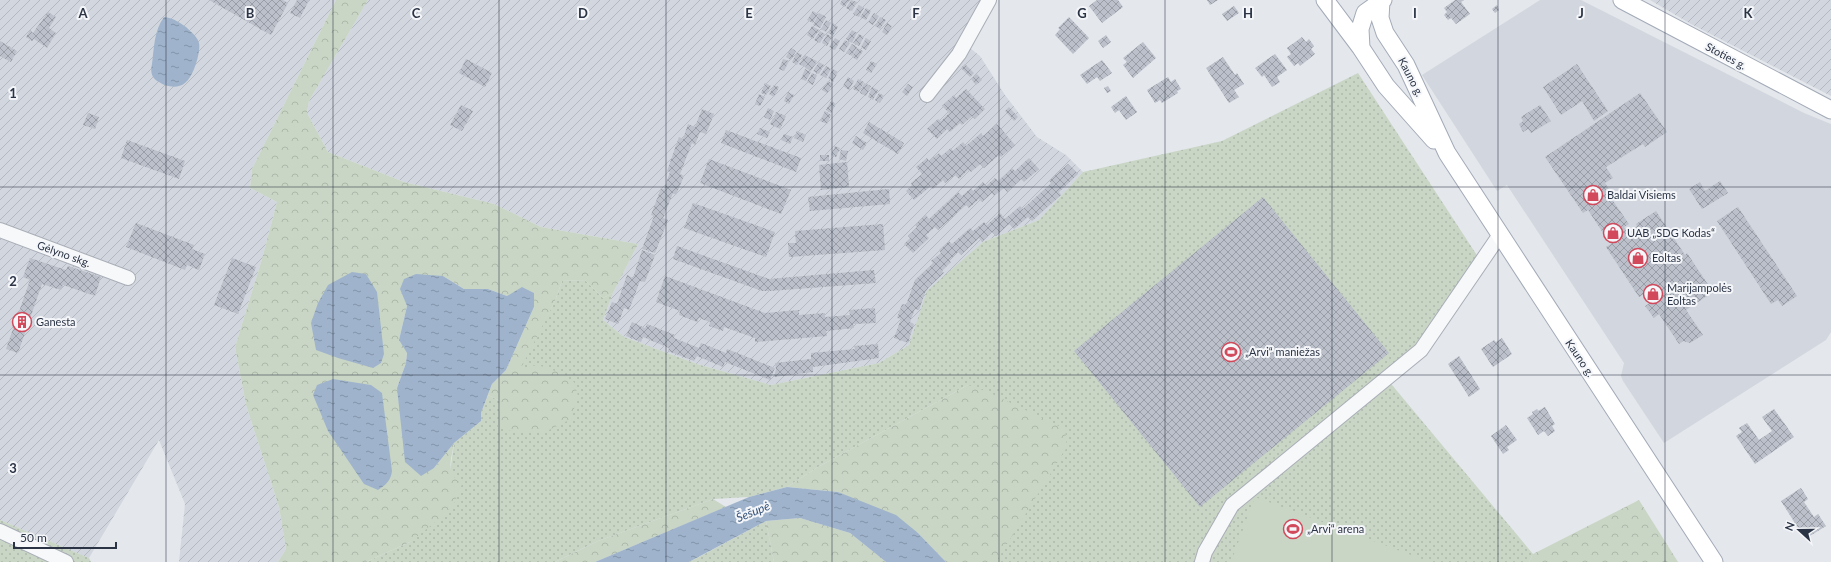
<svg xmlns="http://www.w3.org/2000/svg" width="1831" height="562" font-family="Lato,sans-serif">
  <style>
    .built { fill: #d2d6de }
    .industrial { fill: url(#industrial-furrows) }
    .grass { fill: url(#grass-dots) }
    .forest { fill: url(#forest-crowns) }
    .pitch { fill: #c9d6c5 }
    .water { fill: url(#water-ripples) }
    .building { fill: url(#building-cross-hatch) }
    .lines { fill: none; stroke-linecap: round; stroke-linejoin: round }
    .minor-casing { stroke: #a9aeb7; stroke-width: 16 }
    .major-casing { stroke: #a3abb8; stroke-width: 19 }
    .minor { stroke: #f7f8fa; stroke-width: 14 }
    .major { stroke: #fff; stroke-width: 17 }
    .grid { fill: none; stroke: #2b3445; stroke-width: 1; stroke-opacity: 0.55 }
    .labels { text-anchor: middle; stroke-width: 4; stroke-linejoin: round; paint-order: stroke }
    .street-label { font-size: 11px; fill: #2b3445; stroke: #f4f6f9 }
    .poi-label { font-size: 11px; fill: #2b3445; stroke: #f4f6f9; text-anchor: start }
    .water-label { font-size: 12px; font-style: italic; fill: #34527a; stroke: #f4f6f9 }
    .grid-label { font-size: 13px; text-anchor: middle; font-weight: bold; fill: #2b3445; stroke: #f4f6f9; stroke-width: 4; stroke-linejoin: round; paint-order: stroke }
  </style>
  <defs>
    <pattern id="industrial-furrows" width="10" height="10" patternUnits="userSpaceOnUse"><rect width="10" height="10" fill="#d2d6de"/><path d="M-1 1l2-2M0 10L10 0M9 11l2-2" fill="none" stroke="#b4b8c0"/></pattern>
    <pattern id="grass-dots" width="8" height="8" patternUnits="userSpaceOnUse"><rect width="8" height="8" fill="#c9d6c5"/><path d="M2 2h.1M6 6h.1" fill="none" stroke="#adb8ab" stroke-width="1.8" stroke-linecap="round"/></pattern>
    <pattern id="forest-crowns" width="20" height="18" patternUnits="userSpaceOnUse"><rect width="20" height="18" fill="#c9d6c5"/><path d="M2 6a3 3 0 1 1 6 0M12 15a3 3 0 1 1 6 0" fill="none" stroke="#adb8ab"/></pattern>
    <pattern id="water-ripples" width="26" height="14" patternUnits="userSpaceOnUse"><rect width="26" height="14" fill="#9fb4cc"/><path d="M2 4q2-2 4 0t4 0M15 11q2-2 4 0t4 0" fill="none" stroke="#8293a7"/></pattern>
    <pattern id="building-cross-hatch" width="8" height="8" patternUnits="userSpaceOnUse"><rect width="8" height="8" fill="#bbc0ca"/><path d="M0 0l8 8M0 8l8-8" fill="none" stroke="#989da6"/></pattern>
  </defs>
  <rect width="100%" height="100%" fill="#e4e7ec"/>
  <path class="built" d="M1540,0H1581L1804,113L1831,124V332L1826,340L1664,443L1623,381L1621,376L1624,363L1507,185L1497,191L1422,75Z"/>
  <path class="industrial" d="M0,0H336L252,169L250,188L277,202L262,259L235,347L246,405L279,507L286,549L278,562H179L185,504L159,440L89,558L0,520Z
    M368,0H989L965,44L980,56L1005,95L1037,137L1066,155L1083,172L1039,220L983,242L928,291L909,345L879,363L771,385L697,364L624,337L603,320L613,293L638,244L541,227L494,204L404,182L328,152L307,113L309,101Z
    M1650,0H1831V96L1691,24Z"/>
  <path class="grass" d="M1358,73L1482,263L1421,350L1387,379L1533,554L1529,562H996L968,385L818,467L787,487L749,497L713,499L598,541L555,562H366L410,542L454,479L450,472L454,443L481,421V413L488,395L500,401L499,412L525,357L555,301L562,281L585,280L603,298L613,293L603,320L624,337L697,364L771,385L879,363L909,345L927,291L983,242L1039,220L1083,172L1222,141Z
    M0,520L89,558L91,562H0Z
    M766,521L774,562H689L699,557Z"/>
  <path class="forest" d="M336,0H368L309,101L307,113L328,152L404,182L494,204L541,227L638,244L613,293L603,298L585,280L562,281L555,301L521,368L538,365L558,372L574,382L578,396L571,419L547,431L516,432L498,428L500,401L488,395L492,384L506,370L534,307V293L507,296L488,289H464L443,276L401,289L407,306L399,340L407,352L406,363L397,388L434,468L454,443C451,462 445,472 462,484L452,509L410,542L366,562H278L286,549L279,507L246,405L235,347L262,259L277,202L250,188L252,169Z
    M968,385L988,392L1065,429L1067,447L996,562H946L918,533L838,492L787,487L818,467Z
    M713,499L726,507L595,562H555L598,541Z
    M1639,500L1678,562H1529L1533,554Z
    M800,518L850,533L886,562H774L766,521Z"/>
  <path class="pitch" d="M1255,497L1430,562H1231Z"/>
  <path class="water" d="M164,17C173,18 179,22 186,27C191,32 197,36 199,43C201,52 193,78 185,83C178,89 166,87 159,82C152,78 150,73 152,64C154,49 154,30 164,17Z
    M352,272L366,274L377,292L384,354L381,363L373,368L338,358L316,350L311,323L318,303L328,285Z
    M416,274L443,276L464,289H488L507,296L522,287L534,293V307L506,370L492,384L481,413V421L454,443L434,468L421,476L405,462L397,388L406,363L407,353L399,340L407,306L400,289L404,279Z
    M333,379L371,385L382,393L392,471C391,480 386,485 378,490L364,484L328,431L313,395L317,385Z
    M787,487L838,492L896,515L918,533L946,562H886L850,533L800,518L766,521L689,562H595L749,497Z"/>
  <path class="building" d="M209,0H283L288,3L271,35Z
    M297,0H309L300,18L290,13Z
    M842,0H849L845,7L840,4Z
    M851,0L857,2L852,11L846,8Z
    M1097,0H1118L1123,7L1102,23L1089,6Z
    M1207,0H1218L1210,5Z
    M1455,0H1464L1461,2L1470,14L1456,24L1451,18L1448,20L1444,15L1447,12L1444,8Z
    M859,5L864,8L859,17L853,14Z
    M1497,5L1499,10L1495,13L1492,9Z
    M1234,6L1239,13L1227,21L1222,14Z
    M866,8L871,11L866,20L860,17Z
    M813,11L818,14L813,23L807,20Z
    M48,12L56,17L49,28L56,33L47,48L34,39L32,41L26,37L30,30L33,33Z
    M819,13L826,17L820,28L813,25Z
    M874,13L879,16L873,25L868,22Z
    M880,17L886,20L880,29L875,26Z
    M1069,17L1089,38L1073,54L1055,35L1060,29L1058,28Z
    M826,20L831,23L826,32L821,29Z
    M833,23L838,27L833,36L828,33Z
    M887,23L892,26L887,35L882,32Z
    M812,26L819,30L813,39L807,35Z
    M852,30L857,33L852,43L846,39Z
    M820,31L825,34L820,43L814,40Z
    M827,34L832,37L827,46L822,43Z
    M859,34L864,37L859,46L853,43Z
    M1106,35L1111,42L1103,48L1098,41Z
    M1302,37L1306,42L1309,39L1314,46L1311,49L1315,54L1300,66L1298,63L1294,66L1287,57L1291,54L1287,48Z
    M835,38L840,41L835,50L829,47Z
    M866,38L871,41L866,50L861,47Z
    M845,40L850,43L844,52L839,49Z
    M0,41L17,51L11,62L0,56Z
    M1143,42L1156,58L1133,78L1123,65L1127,62L1123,58Z
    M852,44L857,47L852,56L846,53Z
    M791,48L796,51L791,60L786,57Z
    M857,48L863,51L857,60L852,57Z
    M797,52L802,55L797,65L792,62Z
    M1275,54L1287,70L1277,77L1280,82L1272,87L1264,75L1262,77L1255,68Z
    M805,55L810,58L805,67L799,64Z
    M1223,57L1235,75L1237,73L1244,84L1234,90L1239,97L1229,103L1206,68Z
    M810,58L817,61L811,71L805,68Z
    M466,59L492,73L485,87L459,73Z
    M783,59L789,61L784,71L779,69Z
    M1102,60L1112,73L1100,81L1097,77L1087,84L1080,75Z
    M871,61L877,64L871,73L866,70Z
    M819,62L824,65L819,74L813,71Z
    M965,64L974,73L970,77L961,68Z
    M1577,64L1608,111L1594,121L1582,101L1561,115L1543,87Z
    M826,66L831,69L826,78L820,75Z
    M805,69L811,72L806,81L801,79Z
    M833,69L838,72L833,82L828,78Z
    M812,73L817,75L813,85L807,82Z
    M977,74L982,80L976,85L971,79Z
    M848,77L854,81L849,90L843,86Z
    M1168,77L1171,82L1175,79L1181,89L1177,91L1178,93L1162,103L1160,100L1155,103L1147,90Z
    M858,79L864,82L859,92L853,89Z
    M828,81L833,84L827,93L822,90Z
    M765,83L771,86L766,95L761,93Z
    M864,83L871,86L866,96L860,93Z
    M908,84L913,87L907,96L902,92Z
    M774,85L779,87L774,97L769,94Z
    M1108,86L1111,91L1107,93L1104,88Z
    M872,87L878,90L873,100L868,97Z
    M966,89L985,109L975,119L972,116L962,125L960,123L950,132L947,129L937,139L927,129L938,119L941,121L949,113L942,106L954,95L956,98Z
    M788,92L794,95L789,104L784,101Z
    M879,93L884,96L880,103L875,100Z
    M1640,93L1667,132L1645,147L1643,144L1606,167L1613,178L1605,183L1612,194L1609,195L1629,224L1624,227L1628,233L1637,226L1636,224L1656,211L1685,255L1687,253L1713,292L1686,310L1703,335L1690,343L1683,341L1679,344L1659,314L1654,318L1645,306L1650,303L1644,294L1639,297L1606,247L1617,240L1614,234L1607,239L1588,210L1583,213L1545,157Z
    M759,94L765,97L760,106L755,104Z
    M1126,96L1137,112L1126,120L1119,110L1115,113L1111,107Z
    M831,101L836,104L831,113L826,110Z
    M461,105L473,111L462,131L450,125Z
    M1540,105L1551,121L1531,133L1528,129L1523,132L1519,124L1523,121L1521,117Z
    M1009,107L1018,117L1014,121L1005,111Z
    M768,108L774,111L770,120L764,117Z
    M702,109L714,114L706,134L700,132L695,145L692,143L680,174L684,176L676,195L673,193L663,218L668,220L655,253L642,249L654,216L651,215L661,188L664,189L670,172L667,171L679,137L683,139L688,124L695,127Z
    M825,111L831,115L827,124L820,121Z
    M776,112L786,116L783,123L774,118Z
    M88,113L99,117L95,129L83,125Z
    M773,118L783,123L780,129L770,124Z
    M869,122L904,143L898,154L863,133Z
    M997,124L1015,145L1001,157L999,155L984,168L980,164L971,172L968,170L959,179L955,175L945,183L943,180L933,189L931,186L914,200L906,191L912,185L911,183L922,174L916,167L927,158L929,161L939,153L941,156L951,148L953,151L963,142L966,146L981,133L983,136Z
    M760,128L770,132L767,138L757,134Z
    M726,130L801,158L796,172L721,143Z
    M797,131L806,135L803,142L794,138Z
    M784,134L793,137L790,144L781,140Z
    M856,136L867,143L863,150L852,143Z
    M127,140L185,161L179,179L121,158Z
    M835,146L840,148L836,157L831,155Z
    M841,150L848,151L846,161L839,159Z
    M820,155H829V161H820Z
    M1029,158L1039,169L1024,182L1021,179L1007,192L1004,188L994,196L992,193L982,202L979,199L969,208L966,205L938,230L935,227L926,235L929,238L913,253L904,244L910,238L908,236L917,227L915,225L926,215L929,219L958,192L962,196L971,188L973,191L983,182L986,186L995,178L998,181L1012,168L1015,171Z
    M709,159L791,190L781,214L700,183Z
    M847,162L849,187L821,190L819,165Z
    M1068,164L1078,174L1059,192L1061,195L1032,221L1028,217L1014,229L1009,224L996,236L992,232L982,242L979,238L961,255L958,252L949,260L951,262L942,271L944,273L929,287L925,293L919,310L915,309L910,322L914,324L908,343L894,338L901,319L897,318L902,304L906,305L915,280L933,263L931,261L941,253L939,250L949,241L952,244L970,228L973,231L984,222L987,225L1000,213L1005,219L1020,206L1023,209L1051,183L1049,181Z
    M1720,181L1728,193L1702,209L1689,189L1700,182L1705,191Z
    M889,189L890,204L810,211L808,197Z
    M1263,197L1389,353L1200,507L1074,351Z
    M693,203L775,232L766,257L684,228Z
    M1738,207L1797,296L1782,306L1778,300L1771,304L1717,221Z
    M136,223L194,245L192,249L205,254L199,270L187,265L185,270L126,247Z
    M883,224L885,250L789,257L788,243H796L795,231Z
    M677,246L769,279L874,270L876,283L770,291H762L673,259Z
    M642,250L655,255L645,282L640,281L629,310L624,308L618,324L605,319L612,302L617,304L627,275L633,278Z
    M30,258L66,270L68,266L101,277L95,296L63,285L61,290L42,284L18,353L6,349L30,280L23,277Z
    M232,258L256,267L238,314L214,305Z
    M665,276L765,313L799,310V315L825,313V317L850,315L849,310L875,308L876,323L853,324L854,328L826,331L827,336L755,342V338L724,327L723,331L709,326L710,322L699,318L697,322L679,315L680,311L656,302Z
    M632,322L645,328L647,324L675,335L674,338L699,348L701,343L726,353L727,349L775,368L770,380L725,362L723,367L697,356L694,361L668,351L669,348L643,337L641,342L626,336Z
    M1502,338L1512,354L1493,367L1481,349L1494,340L1496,342Z
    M878,344L879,358L813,367V372L774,377L776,369L775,363L811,359V353L855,349L854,346Z
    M1459,356L1480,389L1469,397L1448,364Z
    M1545,407L1555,424L1552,426L1555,431L1548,436L1544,431L1538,435L1527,418L1533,414L1532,412L1537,409L1538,411Z
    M1774,409L1794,437L1755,464L1736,436L1742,432L1739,428L1747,423L1759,440L1772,431L1762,417Z
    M1506,425L1517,440L1507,447L1509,450L1503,454L1491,436Z
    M1801,488L1808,499L1804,502L1814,517L1818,514L1826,526L1805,539L1781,501Z"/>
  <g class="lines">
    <defs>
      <path id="minor" d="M927,95L959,54L989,0
        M0,230L128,278
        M0,531L66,562
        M1202,562L1205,552L1232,505L1421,350L1499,236"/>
      <path id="major" d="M1325,0L1361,48L1386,86L1434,140
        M1622,0L1831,110
        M1381,1L1380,18L1385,33L1406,65L1447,153L1714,562
        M1361,48L1360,29L1365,13L1383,0"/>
    </defs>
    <use href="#minor" class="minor-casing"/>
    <use href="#major" class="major-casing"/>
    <use href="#minor" class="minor"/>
    <use href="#major" class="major"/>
  </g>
  <path class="grid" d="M166,0V562M333,0V562M499,0V562M666,0V562M832,0V562M999,0V562M1165,0V562M1332,0V562M1498,0V562M1665,0V562M0,187H1831M0,375H1831"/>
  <defs>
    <symbol id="shop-ring" viewBox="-11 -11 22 22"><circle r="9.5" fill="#f4f6f9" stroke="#d1495b" stroke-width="1.5"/><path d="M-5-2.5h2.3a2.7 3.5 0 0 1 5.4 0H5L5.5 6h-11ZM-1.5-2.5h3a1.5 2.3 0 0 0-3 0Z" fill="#d1495b"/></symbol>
    <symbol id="building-ring" viewBox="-11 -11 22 22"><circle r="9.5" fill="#f4f6f9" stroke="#d1495b" stroke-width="1.5"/><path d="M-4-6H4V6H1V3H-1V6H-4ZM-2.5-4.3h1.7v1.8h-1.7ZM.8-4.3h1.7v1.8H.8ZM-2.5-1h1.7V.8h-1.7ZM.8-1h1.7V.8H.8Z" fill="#d1495b"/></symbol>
    <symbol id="stadium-ring" viewBox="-11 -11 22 22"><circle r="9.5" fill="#f4f6f9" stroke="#d1495b" stroke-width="1.5"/><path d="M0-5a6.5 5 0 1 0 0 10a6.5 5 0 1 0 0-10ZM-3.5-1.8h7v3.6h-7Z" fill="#d1495b"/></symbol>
  </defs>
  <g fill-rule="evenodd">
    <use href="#shop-ring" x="1582" y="184" width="22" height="22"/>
    <use href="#shop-ring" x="1602" y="222" width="22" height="22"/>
    <use href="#shop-ring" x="1627" y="247" width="22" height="22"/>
    <use href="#shop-ring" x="1642" y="283" width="22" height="22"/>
    <use href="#building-ring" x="11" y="311" width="22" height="22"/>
    <use href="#stadium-ring" x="1220" y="341" width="22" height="22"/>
    <use href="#stadium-ring" x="1282" y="518" width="22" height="22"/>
  </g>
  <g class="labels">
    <g class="street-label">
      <text transform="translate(1726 56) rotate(28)" y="4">Stoties g.</text>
      <text transform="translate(1411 77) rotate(63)" y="4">Kauno g.</text>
      <text transform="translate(64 254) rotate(20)" y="4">Gėlyno skg.</text>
      <text transform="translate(1580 358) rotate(56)" y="4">Kauno g.</text>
    </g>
    <g class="poi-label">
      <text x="1607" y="199">Baldai Visiems</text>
      <text x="1627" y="237">UAB „SDG Kodas“</text>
      <text x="1652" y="262">Eoltas</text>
      <text x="1667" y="292">Marijampolės<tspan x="1667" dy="13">Eoltas</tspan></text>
      <text x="36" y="326">Ganesta</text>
      <text x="1245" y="356">„Arvi“ maniežas</text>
      <text x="1307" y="533">„Arvi“ arena</text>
    </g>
    <g class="water-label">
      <text transform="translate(753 512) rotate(-22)" y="4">Šešupė</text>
    </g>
  </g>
  <g class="grid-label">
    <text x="83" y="18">A</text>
    <text x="250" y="18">B</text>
    <text x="416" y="18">C</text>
    <text x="583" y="18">D</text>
    <text x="749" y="18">E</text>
    <text x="916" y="18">F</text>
    <text x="1082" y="18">G</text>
    <text x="1248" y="18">H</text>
    <text x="1415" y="18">I</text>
    <text x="1581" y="18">J</text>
    <text x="1748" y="18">K</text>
    <text x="13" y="98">1</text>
    <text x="13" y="286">2</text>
    <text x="13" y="473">3</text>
  </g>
  <g transform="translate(1799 530) rotate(291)" stroke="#f4f6f9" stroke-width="3" paint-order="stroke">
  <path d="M0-3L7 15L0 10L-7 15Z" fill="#2b3445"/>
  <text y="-6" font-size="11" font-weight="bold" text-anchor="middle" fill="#2b3445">N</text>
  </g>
  <path d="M14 542v6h102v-6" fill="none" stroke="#2b3445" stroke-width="2"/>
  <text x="20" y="542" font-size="12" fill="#2b3445" stroke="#f4f6f9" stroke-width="3" paint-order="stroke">50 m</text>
</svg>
